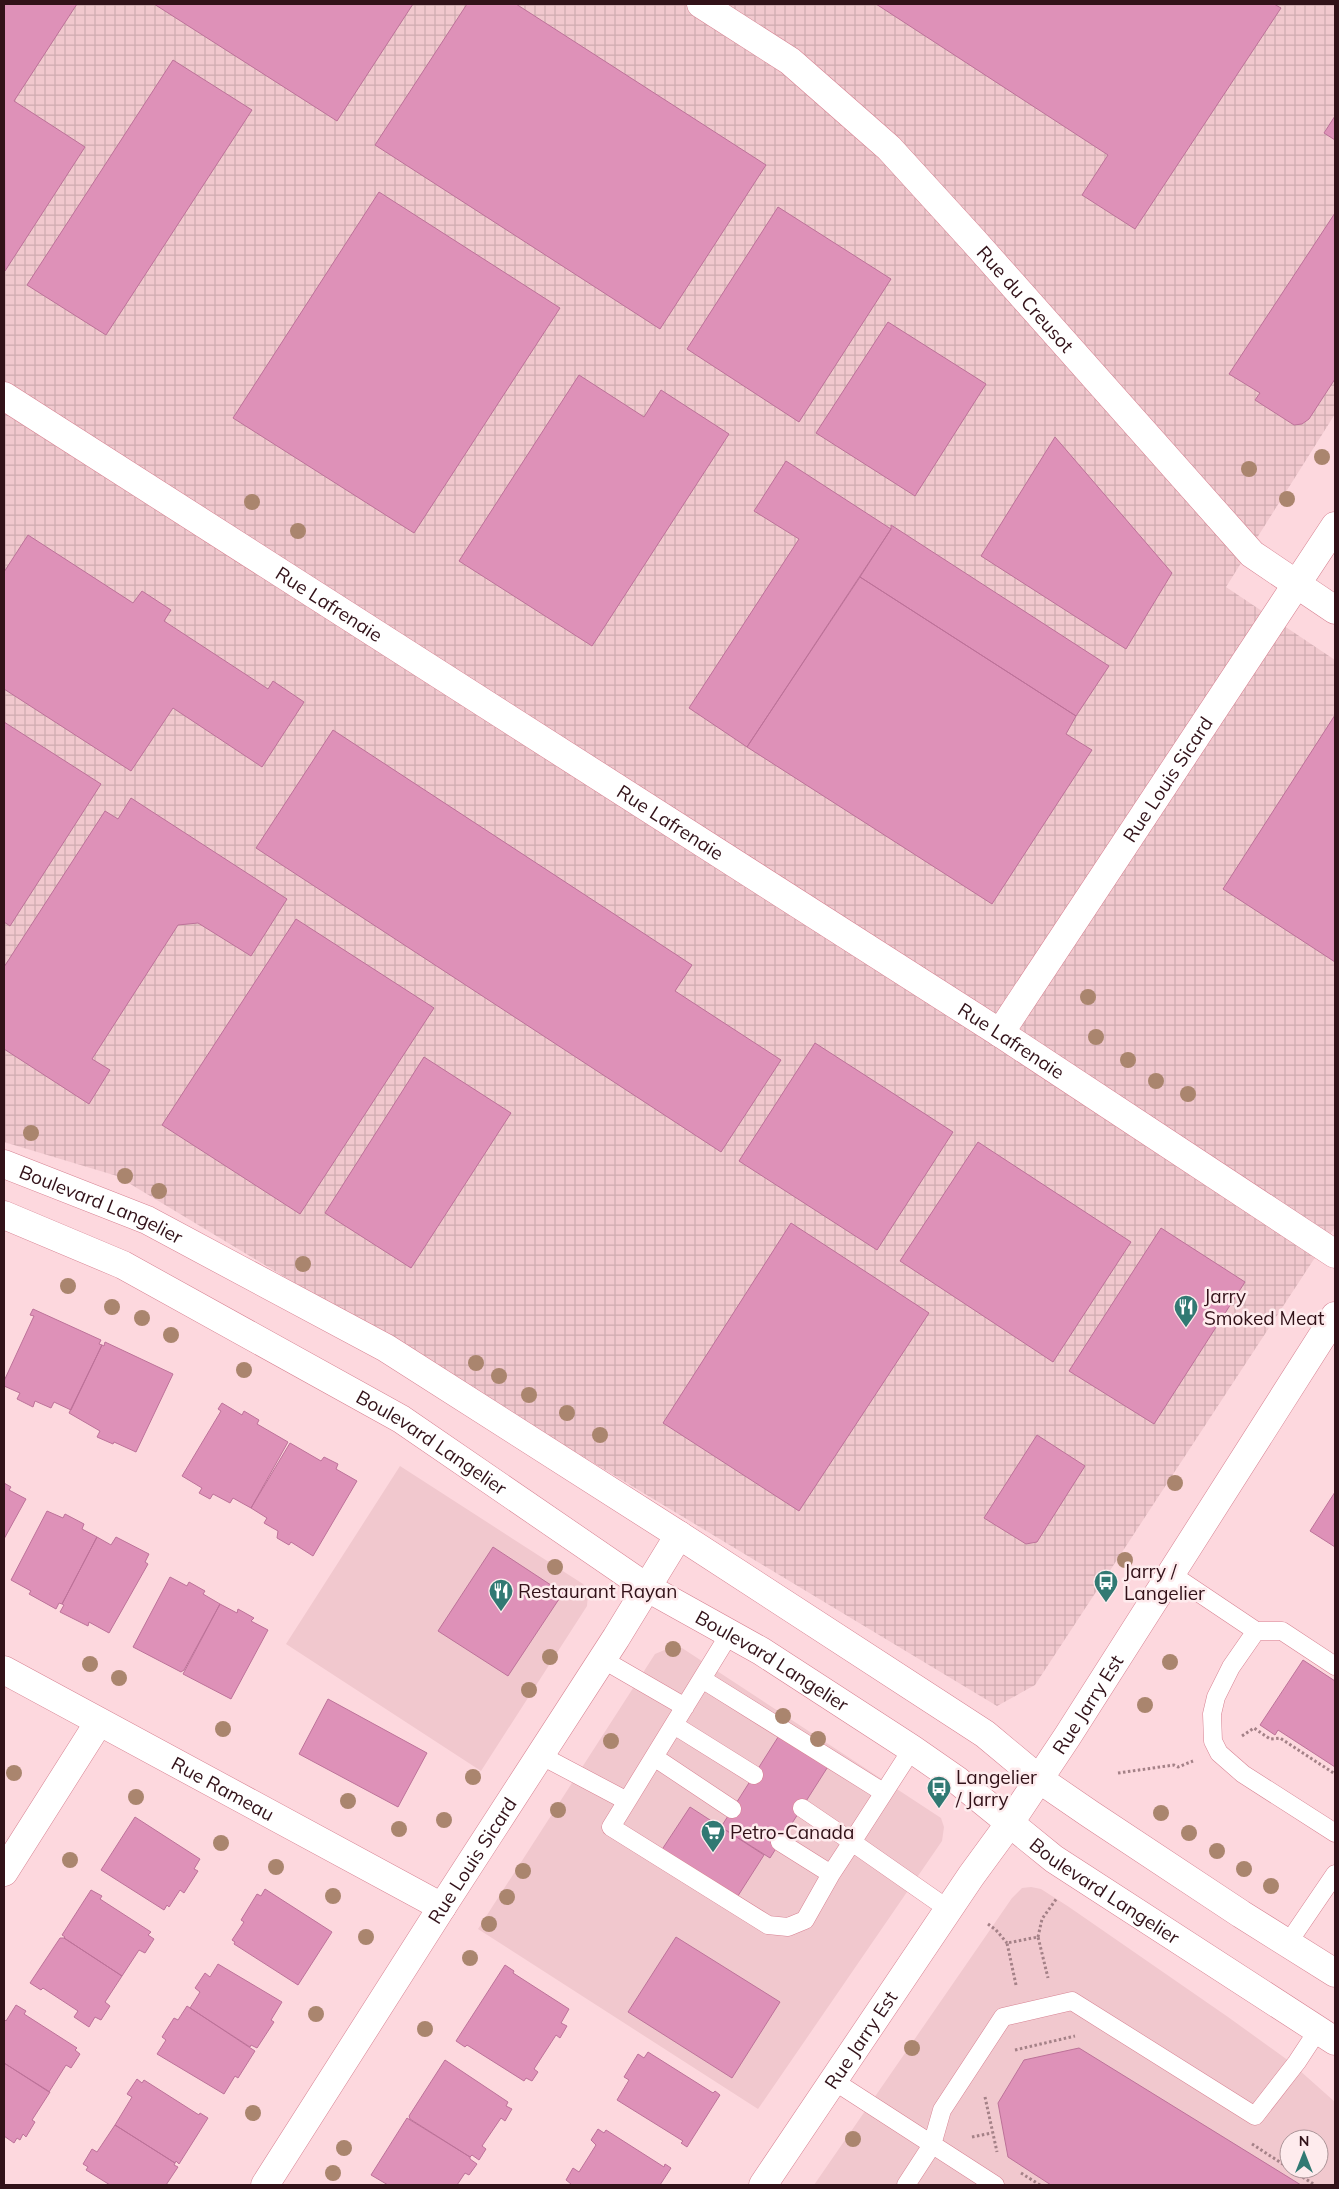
<svg xmlns="http://www.w3.org/2000/svg" width="1339" height="2189" font-family="Mulish,sans-serif">
  <style>
    .built { fill: #f1c8ce; fill-rule: evenodd }
    .industrial { fill: url(#industrial-grid) }
    .building { fill: #de91b8; stroke: #bd7299 }
    .lines { fill: none; stroke-linecap: round; stroke-linejoin: round }
    .service-casing { stroke: #d78292; stroke-width: 19 }
    .minor-casing { stroke: #d78292; stroke-width: 29 }
    .tertiary-casing { stroke: #d78292; stroke-width: 29 }
    .secondary-casing { stroke: #d78292; stroke-width: 29 }
    .path { stroke: #a48187; stroke-width: 3; stroke-dasharray: 2.5 2.5; stroke-linecap: butt }
    .service { stroke: #fff; stroke-width: 18 }
    .minor { stroke: #fff; stroke-width: 28 }
    .tertiary { stroke: #fff; stroke-width: 28 }
    .secondary { stroke: #fff; stroke-width: 28 }
    .tree { fill: #aa856e }
    .labels { text-anchor: middle; stroke-width: 5; stroke-linejoin: round; paint-order: stroke }
    .street-label { font-size: 19px; fill: #321219; stroke: #feebed }
    .poi-label { font-size: 19px; fill: #321219; stroke: #feebed; text-anchor: start }
  </style>
  <defs>
    <pattern id="industrial-grid" width="8" height="8" patternUnits="userSpaceOnUse" patternTransform="scale(1.25)"><rect width="8" height="8" fill="#f1c8ce"/><path d="M0 4h8M4 0v8" fill="none" stroke="#cfabb0"/></pattern>
  </defs>
  <rect width="100%" height="100%" fill="#fdd8de"/>
  <path class="built" d="M400,1466L583,1584L588,1593L587,1606L481,1771L286,1644Z
    M674,1646L682,1648L941,1818L944,1827L942,1841L758,2109L478,1929L655,1654Z
    M1031,1887L1041,1889L1069,1907L1228,2017L1289,2061L1335,2102V2185H814L1012,1898L1022,1888ZM1289,2139H1319V2169H1289Z"/>
  <path class="industrial" d="M4,4H1335V414L1226,587L1335,660V1227L1035,1685L997,1706L117,1176L4,1142Z"/>
  <path class="building" d="M4,4H77L14,101L85,147L5,271Z
    M154,4H413L337,121Z
    M467,4H516L766,165L660,329L375,145Z
    M876,4H1274L1281,8L1135,229L1082,195L1108,155Z
    M173,60L252,110L106,335L27,285Z
    M1335,116V140L1324,133Z
    M379,192L560,308L414,533L233,418Z
    M778,207L891,279L799,422L687,349Z
    M1335,213V379L1309,419L1302,424L1294,425L1255,400L1260,393L1229,374Z
    M888,322L986,384L915,496L816,433Z
    M579,375L644,417L661,390L729,434L592,646L459,561Z
    M1055,437L1172,573L1126,649L981,556Z
    M786,461L891,529L747,747L689,708L799,539L754,511Z
    M891,525L1109,666L1076,716L860,577L891,529Z
    M28,535L133,603L142,591L171,610L164,621L268,689L273,681L304,702L262,767L173,708L131,771L4,689V572Z
    M860,577L1076,716L1066,734L1092,750L992,904L747,747Z
    M1335,715V962L1223,889Z
    M4,722L101,784L10,926L4,922Z
    M333,730L692,965L675,991L781,1060L721,1152L256,848Z
    M131,798L287,899L251,956L198,923L178,925L92,1059L110,1070L89,1104L4,1049V967L105,811L118,819Z
    M296,919L434,1008L300,1214L162,1125Z
    M815,1043L953,1132L877,1250L739,1161Z
    M424,1057L511,1113L411,1268L325,1213Z
    M978,1142L1131,1242L1053,1362L900,1261Z
    M791,1223L929,1313L799,1511L663,1423Z
    M1161,1228L1245,1282L1154,1424L1069,1371Z
    M33,1309L101,1340L99,1344L102,1345L71,1410L54,1402L51,1408L35,1401L33,1407L17,1399L20,1393L4,1386V1381L34,1316L30,1315Z
    M105,1342L173,1374L136,1452L114,1442L113,1444L97,1437L100,1431L69,1413L102,1345L104,1346Z
    M222,1403L242,1415L244,1411L259,1420L257,1424L288,1442L251,1508L233,1498L230,1503L213,1494L210,1499L199,1493L202,1488L182,1476L221,1411L218,1409Z
    M1037,1435L1085,1466L1037,1542L1026,1544L984,1518Z
    M290,1443L321,1461L324,1457L338,1464L336,1469L357,1481L313,1556L291,1542L289,1545L277,1538L278,1531L264,1523L267,1518L251,1508Z
    M4,1483L11,1487L9,1490L26,1499L4,1539Z
    M1335,1492V1547L1310,1531Z
    M47,1511L63,1518L65,1514L84,1524L82,1529L97,1537L62,1604L59,1603L56,1609L29,1594L31,1591L11,1580Z
    M97,1537L111,1545L116,1537L149,1554L145,1562L148,1564L109,1633L89,1622L88,1626L60,1612L64,1605L62,1604Z
    M493,1547L563,1593L508,1676L438,1631Z
    M170,1577L187,1586L189,1582L205,1591L203,1594L220,1604L184,1670L181,1672L133,1647Z
    M220,1604L237,1613L238,1609L254,1618L251,1621L268,1630L231,1699L183,1674Z
    M1303,1660L1335,1681V1767L1278,1730L1275,1735L1260,1725Z
    M328,1699L427,1753L398,1807L299,1754Z
    M780,1734L829,1765L770,1858L721,1827Z
    M690,1807L764,1855L736,1899L661,1851Z
    M135,1817L200,1859L194,1869L198,1871L184,1893L180,1890L169,1907L167,1905L164,1910L101,1870Z
    M265,1889L332,1932L298,1985L234,1944L235,1942L232,1940L244,1922L241,1920L257,1894L261,1896Z
    M91,1890L102,1896L100,1899L151,1932L148,1935L154,1939L145,1953L139,1950L122,1976L64,1938L65,1937L62,1935Z
    M676,1937L780,2002L732,2078L628,2012Z
    M60,1938H64L122,1976L105,2002L110,2006L101,2020L95,2017L89,2027L74,2017L78,2011L43,1988L41,1990L30,1983Z
    M218,1964L282,2002L271,2020L274,2022L257,2048L251,2045L250,2047L190,2008L200,1992L195,1988L205,1973L210,1977Z
    M505,1965L514,1971L513,1973L569,2009L561,2023L567,2026L560,2038L556,2035L534,2069L538,2072L532,2081L526,2078L524,2081L467,2045L465,2047L456,2041Z
    M16,2005L26,2011L24,2014L77,2048L75,2050L80,2054L71,2068L66,2065L49,2092L4,2063V2019L6,2021Z
    M187,2006L255,2051L238,2078L235,2076L224,2094L157,2054L166,2040L162,2037L174,2018L178,2020Z
    M1079,2048L1301,2185H1051L1008,2157L998,2103L1024,2060Z
    M648,2052L713,2093L715,2091L720,2095L687,2147L681,2143L683,2141L617,2100L629,2080L624,2077L638,2054L644,2058Z
    M445,2060L508,2102L506,2106L512,2109L505,2121L501,2118L482,2146L486,2149L479,2160L472,2155L470,2157L410,2119L409,2116Z
    M4,2063L50,2092L32,2120L35,2122L26,2137L23,2134L20,2140L17,2138L14,2143L4,2136Z
    M137,2079L142,2083L144,2080L199,2115L200,2113L208,2118L179,2164L176,2161L175,2163L115,2125L132,2097L127,2094Z
    M407,2118L470,2157V2159L477,2164L469,2175L465,2173L457,2185H388L371,2175Z
    M115,2125L175,2163L174,2165L178,2167L166,2185H110L86,2170L88,2167L83,2164L92,2149L97,2152Z
    M598,2129L604,2133L606,2130L664,2167L665,2164L671,2168L660,2185H570L571,2184L566,2180L573,2168L579,2172L596,2145L591,2140Z"/>
  <g class="lines">
    <defs>
      <path id="service" d="M1171,1574L1256,1631H1282L1335,1666
        M1256,1631L1231,1667L1216,1697L1212,1714L1213,1741L1219,1753L1243,1774L1335,1833
        M602,1659L685,1707
        M702,1679L883,1792
        M674,1725L754,1775
        M912,1749L852,1842L948,1909
        M540,1755L627,1801L730,1633
        M654,1757L732,1809
        M627,1801L611,1827L768,1925L788,1927L805,1920L831,1874L852,1842L802,1808
        M780,1842L831,1874
        M1288,1943L1335,1874
        M834,2081L995,2185
        M906,2185L932,2145L942,2110L1003,2017L1072,2001L1255,2116L1297,2062L1318,2030"/>
      <g id="minor">
        <path id="s1" d="M701,4L790,61L889,148L973,240L1252,554L1335,610"/>
        <path id="s2" d="M4,396L1000,1033L1335,1254"/>
        <path id="s3" d="M1000,1033L1335,526"/>
        <path id="s4" d="M4,1670L442,1907"/>
        <path d="M4,1872L99,1722"/>
        <path id="s5" d="M265,2185L442,1907L616,1638L679,1535"/>
      </g>
      <g id="tertiary">
        <path id="s6" d="M763,2185L971,1876L1009,1824L1067,1737L1335,1316"/>
      </g>
      <g id="secondary">
        <path id="s7" d="M4,1164L147,1220L386,1348L679,1535L985,1734L1039,1779L1090,1814L1241,1914L1335,1973"/>
        <path id="s8" d="M4,1215L123,1265L401,1419L646,1587L761,1651L912,1749L958,1781L1054,1859L1335,2041"/>
      </g>
    </defs>
    <use href="#service" class="service-casing"/>
    <use href="#minor" class="minor-casing"/>
    <use href="#tertiary" class="tertiary-casing"/>
    <use href="#secondary" class="secondary-casing"/>
    <path class="path" d="M1242,1736L1254,1728L1270,1739L1280,1738L1335,1774
      M1118,1773L1174,1765L1178,1767L1193,1761
      M988,1924L996,1930L1007,1943
      M1038,1937L1042,1919L1057,1898
      M1016,1985L1007,1943L1038,1937L1048,1978
      M1015,2050L1075,2036
      M985,2097L997,2152
      M972,2137L992,2133
      M1252,2144L1289,2168
      M1290,2169L1315,2185
      M1021,2173L1040,2185"/>
    <use href="#service" class="service"/>
    <use href="#minor" class="minor"/>
    <use href="#tertiary" class="tertiary"/>
    <use href="#secondary" class="secondary"/>
  </g>
  <g class="tree">
    <circle cx="1322" cy="457" r="8"/>
    <circle cx="1249" cy="469" r="8"/>
    <circle cx="1287" cy="499" r="8"/>
    <circle cx="252" cy="502" r="8"/>
    <circle cx="298" cy="531" r="8"/>
    <circle cx="1088" cy="997" r="8"/>
    <circle cx="1096" cy="1037" r="8"/>
    <circle cx="1128" cy="1060" r="8"/>
    <circle cx="1156" cy="1081" r="8"/>
    <circle cx="1188" cy="1094" r="8"/>
    <circle cx="31" cy="1133" r="8"/>
    <circle cx="125" cy="1176" r="8"/>
    <circle cx="159" cy="1191" r="8"/>
    <circle cx="303" cy="1264" r="8"/>
    <circle cx="68" cy="1286" r="8"/>
    <circle cx="112" cy="1307" r="8"/>
    <circle cx="142" cy="1318" r="8"/>
    <circle cx="171" cy="1335" r="8"/>
    <circle cx="476" cy="1363" r="8"/>
    <circle cx="244" cy="1370" r="8"/>
    <circle cx="499" cy="1376" r="8"/>
    <circle cx="529" cy="1395" r="8"/>
    <circle cx="567" cy="1413" r="8"/>
    <circle cx="600" cy="1435" r="8"/>
    <circle cx="1175" cy="1483" r="8"/>
    <circle cx="1125" cy="1560" r="8"/>
    <circle cx="555" cy="1567" r="8"/>
    <circle cx="673" cy="1649" r="8"/>
    <circle cx="550" cy="1657" r="8"/>
    <circle cx="1170" cy="1662" r="8"/>
    <circle cx="90" cy="1664" r="8"/>
    <circle cx="119" cy="1678" r="8"/>
    <circle cx="529" cy="1690" r="8"/>
    <circle cx="1145" cy="1705" r="8"/>
    <circle cx="783" cy="1716" r="8"/>
    <circle cx="223" cy="1729" r="8"/>
    <circle cx="818" cy="1739" r="8"/>
    <circle cx="611" cy="1741" r="8"/>
    <circle cx="14" cy="1773" r="8"/>
    <circle cx="473" cy="1777" r="8"/>
    <circle cx="136" cy="1797" r="8"/>
    <circle cx="348" cy="1801" r="8"/>
    <circle cx="558" cy="1810" r="8"/>
    <circle cx="1161" cy="1813" r="8"/>
    <circle cx="444" cy="1820" r="8"/>
    <circle cx="399" cy="1829" r="8"/>
    <circle cx="1189" cy="1833" r="8"/>
    <circle cx="221" cy="1843" r="8"/>
    <circle cx="1217" cy="1851" r="8"/>
    <circle cx="70" cy="1860" r="8"/>
    <circle cx="276" cy="1867" r="8"/>
    <circle cx="1244" cy="1869" r="8"/>
    <circle cx="523" cy="1871" r="8"/>
    <circle cx="1271" cy="1886" r="8"/>
    <circle cx="333" cy="1896" r="8"/>
    <circle cx="507" cy="1897" r="8"/>
    <circle cx="489" cy="1924" r="8"/>
    <circle cx="366" cy="1937" r="8"/>
    <circle cx="470" cy="1958" r="8"/>
    <circle cx="316" cy="2014" r="8"/>
    <circle cx="425" cy="2029" r="8"/>
    <circle cx="912" cy="2048" r="8"/>
    <circle cx="253" cy="2113" r="8"/>
    <circle cx="853" cy="2139" r="8"/>
    <circle cx="344" cy="2148" r="8"/>
    <circle cx="333" cy="2173" r="8"/>
  </g>
  <defs>
    <symbol id="restaurant-pin" viewBox="-11 -11 22 30"><path d="M0 17L-7.5 6A9.5 9.5 0 1 1 7.5 6Z" fill="#317973" stroke="#feebed"/><path d="M-5-6h1v4h1v-4h1v4h1v-4h1v5L-1.5 .5V6h-2V.5L-5-1ZM5-6V6H3V1.5H1.5Q1.5-4 5-6Z" fill="#fff"/></symbol>
    <symbol id="bus-pin" viewBox="-11 -11 22 30"><path d="M0 17L-7.5 6A9.5 9.5 0 1 1 7.5 6Z" fill="#317973" stroke="#feebed"/><path d="M-5-6H5V4H4V6H2V4H-2V6H-4V4H-5ZM-3.5-4V0h7V-4ZM-3.5 1.2v1.5H-2V1.2ZM2 1.2v1.5H3.5V1.2Z" fill="#fff"/></symbol>
    <symbol id="supermarket-pin" viewBox="-11 -11 22 30"><path d="M0 17L-7.5 6A9.5 9.5 0 1 1 7.5 6Z" fill="#317973" stroke="#feebed"/><path d="M-6-5.5h2.5l.6 2H6L4.5 2H-2.5L-4.4-4H-6ZM-1.5 3.2a1.3 1.3 0 1 0 .1 0ZM3 3.2a1.3 1.3 0 1 0 .1 0Z" fill="#fff"/></symbol>
  </defs>
  <g fill-rule="evenodd">
    <use href="#restaurant-pin" x="1172" y="1293" width="28" height="38"/>
    <use href="#bus-pin" x="1092" y="1568" width="28" height="38"/>
    <use href="#restaurant-pin" x="487" y="1577" width="28" height="38"/>
    <use href="#bus-pin" x="925" y="1774" width="28" height="38"/>
    <use href="#supermarket-pin" x="699" y="1818" width="28" height="38"/>
  </g>
  <g class="labels">
    <g class="street-label">
      <text dy="7" stroke="none"><textPath href="#s1" startOffset="441">Rue du Creusot</textPath></text>
      <text dy="7" stroke="none"><textPath href="#s2" startOffset="386">Rue Lafrenaie</textPath></text>
      <text dy="7" stroke="none"><textPath href="#s3" startOffset="304">Rue Louis Sicard</textPath></text>
      <text dy="7" stroke="none"><textPath href="#s2" startOffset="791">Rue Lafrenaie</textPath></text>
      <text dy="7" stroke="none"><textPath href="#s2" startOffset="1196">Rue Lafrenaie</textPath></text>
      <text dy="7" stroke="none"><textPath href="#s7" startOffset="105">Boulevard Langelier</textPath></text>
      <text dy="7" stroke="none"><textPath href="#s8" startOffset="485">Boulevard Langelier</textPath></text>
      <text dy="7" stroke="none"><textPath href="#s8" startOffset="890">Boulevard Langelier</textPath></text>
      <text dy="7" stroke="none"><textPath href="#s6" startOffset="580">Rue Jarry Est</textPath></text>
      <text dy="7" stroke="none"><textPath href="#s4" startOffset="249">Rue Rameau</textPath></text>
      <text dy="7" stroke="none"><textPath href="#s5" startOffset="385">Rue Louis Sicard</textPath></text>
      <text dy="7" stroke="none"><textPath href="#s8" startOffset="1295">Boulevard Langelier</textPath></text>
      <text dy="7" stroke="none"><textPath href="#s6" startOffset="175">Rue Jarry Est</textPath></text>
    </g>
    <g class="poi-label">
      <text x="1204" y="1303">Jarry<tspan x="1204" dy="22">Smoked Meat</tspan></text>
      <text x="1124" y="1578">Jarry /<tspan x="1124" dy="22">Langelier</tspan></text>
      <text x="518" y="1598">Restaurant Rayan</text>
      <text x="956" y="1784">Langelier<tspan x="956" dy="22">/ Jarry</tspan></text>
      <text x="730" y="1839">Petro-Canada</text>
    </g>
  </g>
  <rect width="1339" height="2189" fill="none" stroke="#321219" stroke-width="10"/>
  <g transform="translate(1304 2154)"><circle r="24" fill="#feebed" stroke="#ac9498"/>
  <path d="M0-4L9 19L0 12L-9 19Z" fill="#317973"/>
  <text y="-8" font-size="14" font-weight="bold" text-anchor="middle" fill="#321219">N</text>
  </g>
</svg>
